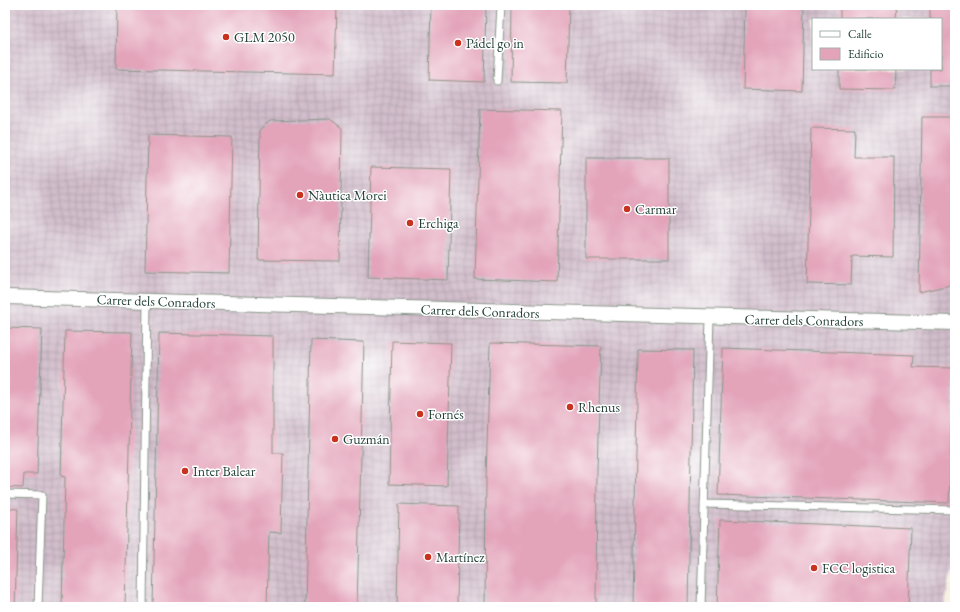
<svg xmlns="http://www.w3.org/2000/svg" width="960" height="612" font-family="'EB Garamond',serif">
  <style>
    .industrial { fill: url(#industrial-grid); fill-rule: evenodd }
    .building { fill: #e3a3b9 }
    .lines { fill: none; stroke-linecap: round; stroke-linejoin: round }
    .service-casing { stroke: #8b968a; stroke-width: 9 }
    .minor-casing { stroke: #8b968a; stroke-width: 16 }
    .service { stroke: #fff; stroke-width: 7 }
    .minor { stroke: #fff; stroke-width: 14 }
    .poi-dot { fill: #c8321e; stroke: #fff; stroke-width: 1.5 }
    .labels { text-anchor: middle; stroke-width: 3; stroke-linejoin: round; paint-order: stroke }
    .poi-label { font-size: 14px; fill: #1f3d34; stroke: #fff; text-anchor: start }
    .street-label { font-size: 14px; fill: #1f3d34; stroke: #fff }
  </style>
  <defs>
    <pattern id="industrial-grid" width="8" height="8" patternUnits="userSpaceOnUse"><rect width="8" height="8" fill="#d1bdcb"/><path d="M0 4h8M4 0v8" fill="none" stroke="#b3a3af"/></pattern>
  </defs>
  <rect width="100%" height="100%" fill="#fff"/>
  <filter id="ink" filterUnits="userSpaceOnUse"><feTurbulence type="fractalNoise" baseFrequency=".025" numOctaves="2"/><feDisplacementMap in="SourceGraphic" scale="8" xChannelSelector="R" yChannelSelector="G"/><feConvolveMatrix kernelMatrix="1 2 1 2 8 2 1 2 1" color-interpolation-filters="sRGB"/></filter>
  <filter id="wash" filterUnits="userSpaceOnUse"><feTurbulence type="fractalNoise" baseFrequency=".012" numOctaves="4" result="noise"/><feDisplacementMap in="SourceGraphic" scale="16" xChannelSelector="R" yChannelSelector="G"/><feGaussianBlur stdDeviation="0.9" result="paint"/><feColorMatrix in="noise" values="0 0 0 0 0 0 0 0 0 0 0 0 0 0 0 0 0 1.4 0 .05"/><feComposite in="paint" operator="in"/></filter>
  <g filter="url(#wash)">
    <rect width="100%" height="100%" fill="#f7f0e1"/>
    <path class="industrial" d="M5,5H955V555L944,607H5ZM813,19H941V69H813Z"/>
    <g id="blocks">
      <path class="building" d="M117,5H337L335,74L116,69Z
        M431,5H486L484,82L429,80Z
        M512,5H569L567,83L511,82Z
        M745,5H804L802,91L743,89Z
        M840,5H897L896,19H840Z
        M930,5H955V86H930V69H941V19H930Z
        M839,69H896L895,90L839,89Z
        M480,109L562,111L557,282L475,279Z
        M922,117H955V284L919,292Z
        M330,119L342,128L340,261L258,260L260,129L270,121Z
        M811,128L855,129L854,157H894L893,257L852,256L851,285L807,284Z
        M148,135L232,137L229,273L145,271Z
        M586,158H669V259H586Z
        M371,167L451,169L448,280L368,277Z
        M5,328L42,329L37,474H24L23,488L5,487Z
        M65,331L132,332L125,607H62L65,477L61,476Z
        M159,333L273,336V453H283L281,533L269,532L267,607H153Z
        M311,340L364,342L357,607H305Z
        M392,341L451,343L447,486L389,484Z
        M490,343L601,346L597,469L596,607H485L486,478Z
        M723,348L914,355L913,367L953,368L949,503L718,495Z
        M638,349L693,350L688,607H633Z
        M399,504L459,506L457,607H397Z
        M5,508L18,509L15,607H5Z
        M720,520L911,528L908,607H717Z"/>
    </g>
  </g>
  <g filter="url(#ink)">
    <use href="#blocks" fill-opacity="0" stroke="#8b968a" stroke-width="1"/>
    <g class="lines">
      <defs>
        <path id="service" d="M497,81L501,5
          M5,494L42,495L38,607
          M704,504L955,510
          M143,607L147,300
          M701,607L710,318"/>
        <path id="minor" d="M5,297C322,304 638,316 955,323"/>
      </defs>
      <use href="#service" class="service-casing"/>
      <use href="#minor" class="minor-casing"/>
      <use href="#service" class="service"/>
      <use href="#minor" class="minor"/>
    </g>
  </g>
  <g class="poi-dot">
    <circle cx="226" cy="37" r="4"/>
    <circle cx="458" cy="43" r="4"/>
    <circle cx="300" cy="195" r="4"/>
    <circle cx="627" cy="209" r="4"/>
    <circle cx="410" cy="223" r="4"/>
    <circle cx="570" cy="407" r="4"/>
    <circle cx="420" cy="414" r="4"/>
    <circle cx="335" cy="439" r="4"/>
    <circle cx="185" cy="471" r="4"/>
    <circle cx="428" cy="557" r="4"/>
    <circle cx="814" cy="568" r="4"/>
  </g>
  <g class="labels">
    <g class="poi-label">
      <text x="234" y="42">GLM 2050</text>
      <text x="466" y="48">Pádel go in</text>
      <text x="308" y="200">Nàutica Morei</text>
      <text x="635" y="214">Carmar</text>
      <text x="418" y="228">Erchiga</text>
      <text x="578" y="412">Rhenus</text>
      <text x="428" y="419">Fornés</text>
      <text x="343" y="444">Guzmán</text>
      <text x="193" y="476">Inter Balear</text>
      <text x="436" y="562">Martínez</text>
      <text x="822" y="573">FCC logistica</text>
    </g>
    <g class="street-label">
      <text transform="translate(156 301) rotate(2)" y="5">Carrer dels Conradors</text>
      <text transform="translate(480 311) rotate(2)" y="5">Carrer dels Conradors</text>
      <text transform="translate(804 320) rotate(1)" y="5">Carrer dels Conradors</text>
    </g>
  </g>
  <rect width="960" height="612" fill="none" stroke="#fff" stroke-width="20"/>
  <rect x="812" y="18" width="130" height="52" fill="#ffffff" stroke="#a5b1ae"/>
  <rect x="820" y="31" width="20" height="6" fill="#ffffff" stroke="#a5b1ae"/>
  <text x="848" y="38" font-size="12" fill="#1f3d34">Calle</text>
  <rect x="820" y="48" width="20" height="12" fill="#e3a3b9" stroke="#a5b1ae"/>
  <text x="848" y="58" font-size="12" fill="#1f3d34">Edificio</text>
</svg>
